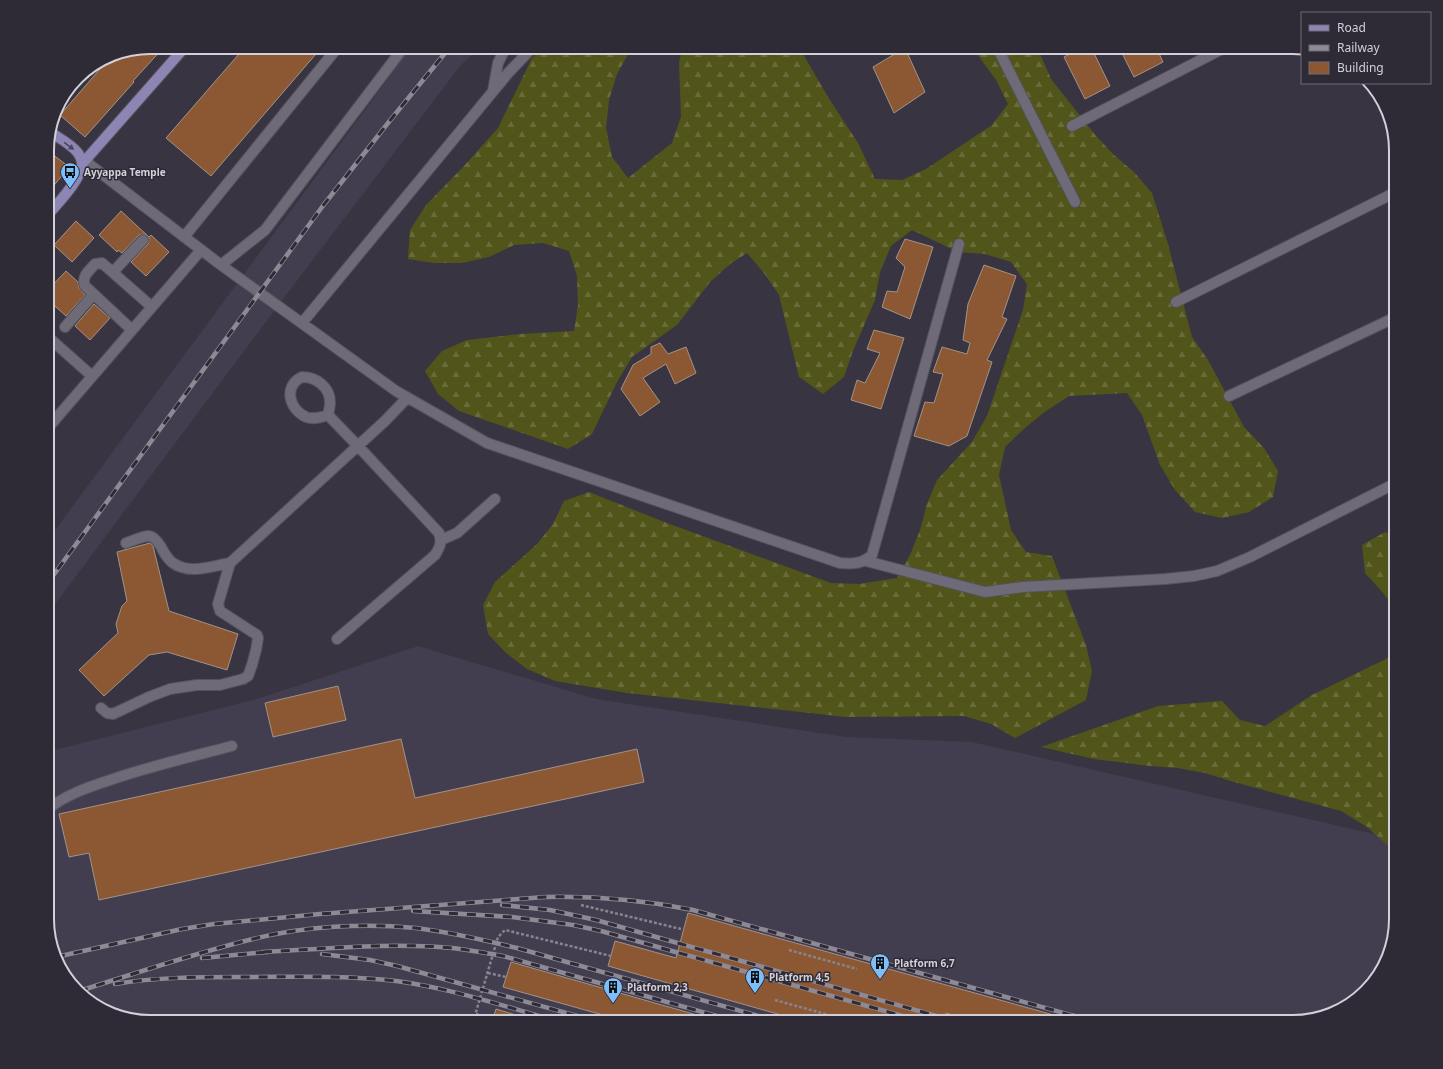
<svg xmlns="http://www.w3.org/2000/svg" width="1443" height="1069" font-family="'Noto Sans',sans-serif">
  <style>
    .built { fill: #433d50 }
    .forest { fill: url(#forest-firs) }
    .building { fill: #8c5833; stroke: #a19389 }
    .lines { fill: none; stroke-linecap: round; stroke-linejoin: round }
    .minor-casing { stroke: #55525c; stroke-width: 12 }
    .major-casing { stroke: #55525c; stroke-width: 12 }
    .path { stroke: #88848e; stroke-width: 2.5; stroke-dasharray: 3 2; stroke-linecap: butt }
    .minor { stroke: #6e6a78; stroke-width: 10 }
    .major { stroke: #8d86b5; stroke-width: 10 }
    .rail-casing { stroke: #8e8a95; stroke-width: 4.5 }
    .rail { stroke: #2e2a36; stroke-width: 3; stroke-dasharray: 9; stroke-linecap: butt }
    .oneway { fill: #4a465c }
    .labels { text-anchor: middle; stroke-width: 3; stroke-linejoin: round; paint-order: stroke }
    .poi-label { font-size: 10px; font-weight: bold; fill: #d2d0d8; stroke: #2e2a36; text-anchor: start }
    .rim { fill: none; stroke: #d2d0d8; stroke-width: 2 }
  </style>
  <defs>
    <pattern id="forest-firs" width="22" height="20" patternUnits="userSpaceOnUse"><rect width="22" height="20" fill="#515519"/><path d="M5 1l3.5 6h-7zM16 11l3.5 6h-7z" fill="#696c3a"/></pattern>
  </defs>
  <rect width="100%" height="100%" fill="#393441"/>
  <path class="built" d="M410,47H480L460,66L268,319L47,615V541L382,87Z
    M418,646L596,699L846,737L972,742L1396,839V919L1391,952L1375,981L1339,1011L1293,1022H150L117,1016L88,1001L58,965L47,925V752L257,699Z"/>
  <path class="forest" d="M545,47H632L617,74L609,100L606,128L612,157L628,178L672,143L681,117L679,62L683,47H799L828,97L858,143L875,179L902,180L926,169L992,125L1008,104L996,80L972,47H1037L1051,79L1096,136L1114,155L1134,172L1152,193L1168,244L1192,337L1208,360L1244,427L1264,448L1278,471L1273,497L1249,512L1222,518L1195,512L1175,490L1160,465L1142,415L1127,393L1069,396L1046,411L1026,427L1005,447L999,475L1011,530L1026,552L1052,556L1086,645L1092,671L1086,700L1015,738L991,724L964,716L846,717L627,693L555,681L527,669L506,653L488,634L483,605L495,582L537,544L553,524L564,501L589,492L667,523L831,583L859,584L897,578L910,555L920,530L927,504L937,480L972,442L987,416L1023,310L1027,284L1011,262L985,254L958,252L912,230L891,246L880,272L875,300L853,351L844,377L823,394L799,377L779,295L764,273L747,253L730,264L710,282L677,325L632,357L617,382L592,434L568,449L459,411L438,394L425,371L442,351L467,340L520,334L574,331L578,305L577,276L569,251L543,243L514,245L489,257L462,263H434L408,259L410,230L426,205L464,166L498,128L532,58Z
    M1385,532L1396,536V611L1384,594L1365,573L1362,545Z
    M1396,650V848L1387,845L1367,827L1341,811L1234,782L1205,773L1178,768L1150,766L1094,759L1041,747L1158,706L1222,701L1240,720L1265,726L1312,695L1386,659Z"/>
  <path class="building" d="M150,47H164L133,81L134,82L85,137L60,115L113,54Z
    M245,47H322L211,176L166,138Z
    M1083,47H1091L1110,86L1085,99L1064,57Z
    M1119,47H1156L1163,62L1134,77Z
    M905,48L925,92L894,113L873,67Z
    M47,150L69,167L47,194Z
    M121,211L149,237L151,235L169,252L146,276L131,262L148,244L149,238L147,235L144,234L139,235L122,253L118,250L117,252L99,235Z
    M76,221L94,238L72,262L54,245Z
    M905,239L933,247L910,319L882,307L887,291L897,292L905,267L896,258Z
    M984,265L1016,276L1002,317L1007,319L987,360L992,362L967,436L949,446L914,436L925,402L934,403L943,374L933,372L942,347L967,354L970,343L963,340L968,304Z
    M66,271L78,282L79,288L85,295L66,316L47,299V291Z
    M94,304L110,318L90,340L75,326Z
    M874,330L904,338L881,409L851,400L857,380L865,383L880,353L867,349Z
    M660,343L668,354L686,347L696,373L675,384L666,364L643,378L660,402L640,416L621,389L633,365L651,354V347Z
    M150,543L153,546L169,611L238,634L227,670L167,652L149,655L104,696L79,670L118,633L116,624L122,606L127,601L117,552Z
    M338,686L346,720L273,737L265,703Z
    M401,739L415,798L637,749L644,782L99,900L89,853L69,857L59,814Z
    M688,913L1068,1019L1067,1022H977L946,1013L945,1022H806L608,966L615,941L676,958Z
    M511,962L711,1019L710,1022H628L503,987Z
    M496,1009L529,1019V1022H492Z"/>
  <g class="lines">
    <defs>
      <path id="minor" d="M997,47L1075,202
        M69,89L87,70
        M493,91L498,63L506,47
        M1072,126L1226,47
        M85,161L221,265L396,391L487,443L840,563C853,564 862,564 872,555L959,244
        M184,237L338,47
        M221,265L265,230L404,47
        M113,272L143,240
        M1176,302L1396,192
        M302,323L509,72L533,47
        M65,327L93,295
        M132,330L85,286C81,276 90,270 95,264L102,263L152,307
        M47,336L92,376
        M302,377C316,377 330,387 330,402C330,406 329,411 328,415C321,417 313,420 306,417C289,409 283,386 302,377Z
        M1229,396L1396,317
        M328,415L358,446L439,533C442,543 440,547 435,555L337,639
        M47,429L201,250
        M441,540L457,533L495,499
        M126,543C149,535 152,529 165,554C167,557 170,561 173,563C190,575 212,566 230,563
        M866,561L985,592L1023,587L1165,579L1194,576L1217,571L1250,557L1396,483
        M101,708L107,713L113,714L149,697L170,689L197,685H220L243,679L248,676L252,665L256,650L258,638L257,635L220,611L218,604L230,563L385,421L407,398
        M47,810C67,793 95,785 119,777C156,765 194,756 232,746"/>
      <path id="major" d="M82,164L185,47
        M47,216C56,205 82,179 82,164C82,160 80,156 78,153C71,144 59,138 50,132"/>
    </defs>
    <use href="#minor" class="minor-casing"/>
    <use href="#major" class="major-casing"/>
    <path class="path" d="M581,905L681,929
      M789,950L857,969
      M488,973L506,977
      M775,1000L843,1019
      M476,1014L493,1020
      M473,1022L498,937L505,930L611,956"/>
    <use href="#minor" class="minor"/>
    <use href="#major" class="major"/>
    <defs>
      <path id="rail" d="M47,584L322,207L388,123L450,47
        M502,905L550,910L596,920L958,1022
        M413,911L512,917L573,925L601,931L924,1022
        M263,952C325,949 389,942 452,948C469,950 486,953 503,956L738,1022
        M322,954L370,960L397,966L599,1022
        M56,957L182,929L214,924L320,914L545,897C595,896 643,900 693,910L1096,1022
        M202,958L268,952
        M115,984C157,977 199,977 242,977C293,977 344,975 396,981C451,988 506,1007 560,1022
        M79,991C137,973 195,953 253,939C304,926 364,923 416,928C450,932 484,940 517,948L780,1022"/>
    </defs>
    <use href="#rail" class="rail-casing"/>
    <use href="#rail" class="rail"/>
  </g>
  <defs><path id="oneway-solid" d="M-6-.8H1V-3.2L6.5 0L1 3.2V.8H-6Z"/></defs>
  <use class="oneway" href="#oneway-solid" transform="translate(69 146) rotate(36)"/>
  <defs>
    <symbol id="bus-pin" viewBox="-11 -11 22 30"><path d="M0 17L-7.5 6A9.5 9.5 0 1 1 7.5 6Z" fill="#7cbef9" stroke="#2e2a36"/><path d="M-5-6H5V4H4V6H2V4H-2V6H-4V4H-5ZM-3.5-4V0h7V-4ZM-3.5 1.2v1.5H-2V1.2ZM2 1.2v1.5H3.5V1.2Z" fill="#111"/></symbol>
    <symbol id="building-pin" viewBox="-11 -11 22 30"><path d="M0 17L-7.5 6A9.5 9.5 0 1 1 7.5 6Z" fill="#7cbef9" stroke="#2e2a36"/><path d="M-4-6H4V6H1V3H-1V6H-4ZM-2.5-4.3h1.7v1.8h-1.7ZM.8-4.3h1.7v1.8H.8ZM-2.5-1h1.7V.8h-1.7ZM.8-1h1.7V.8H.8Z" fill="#111"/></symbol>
  </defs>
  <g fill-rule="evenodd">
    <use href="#bus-pin" x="59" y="161" width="22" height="30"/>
    <use href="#building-pin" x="869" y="952" width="22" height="30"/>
    <use href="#building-pin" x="744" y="966" width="22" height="30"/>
    <use href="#building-pin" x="602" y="976" width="22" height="30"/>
  </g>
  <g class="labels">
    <g class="poi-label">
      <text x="84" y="176">Ayyappa Temple</text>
      <text x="894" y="967">Platform 6,7</text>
      <text x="769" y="981">Platform 4,5</text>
      <text x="627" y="991">Platform 2,3</text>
    </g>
  </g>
  <path d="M0 0H1443V1069H0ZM150 54H1293A96 96 0 0 1 1389 150V919A96 96 0 0 1 1293 1015H150A96 96 0 0 1 54 919V150A96 96 0 0 1 150 54Z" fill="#2e2a36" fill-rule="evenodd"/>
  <path class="rim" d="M150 54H1293A96 96 0 0 1 1389 150V919A96 96 0 0 1 1293 1015H150A96 96 0 0 1 54 919V150A96 96 0 0 1 150 54Z"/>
  <rect x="1301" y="12" width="130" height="72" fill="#2e2a36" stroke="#706c77"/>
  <rect x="1309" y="25" width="20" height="6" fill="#8d86b5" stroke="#706c77"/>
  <text x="1337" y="32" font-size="12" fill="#d2d0d8">Road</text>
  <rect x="1309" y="45" width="20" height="6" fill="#8e8a95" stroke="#706c77"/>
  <text x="1337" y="52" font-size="12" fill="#d2d0d8">Railway</text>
  <rect x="1309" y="62" width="20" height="12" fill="#8c5833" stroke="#706c77"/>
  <text x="1337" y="72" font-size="12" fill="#d2d0d8">Building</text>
</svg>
